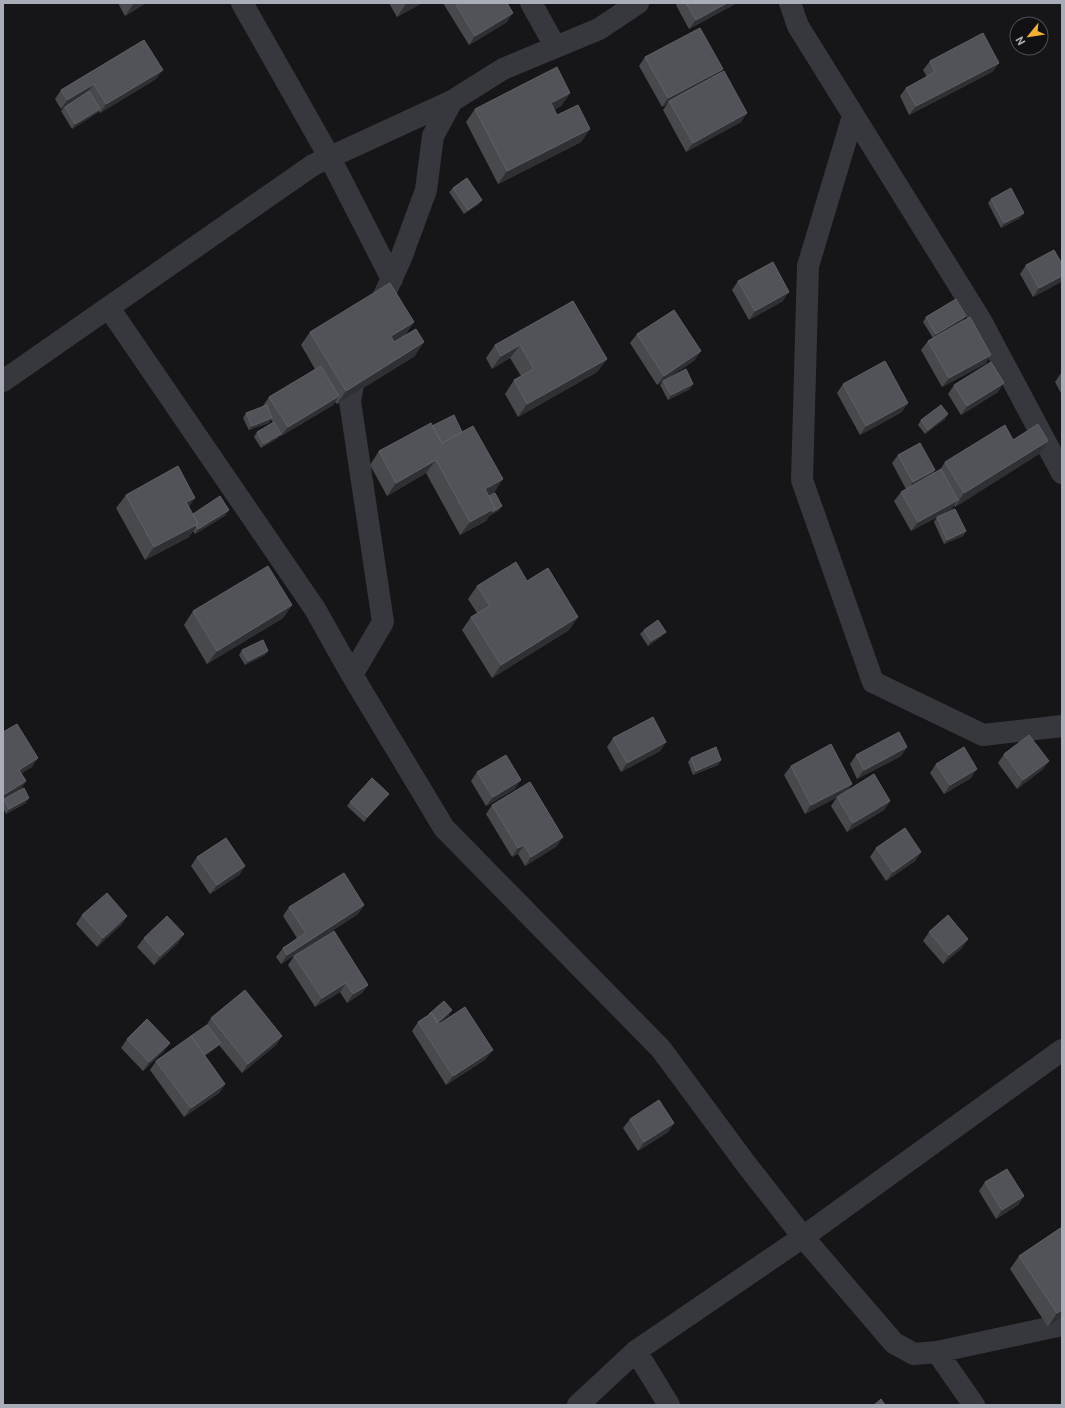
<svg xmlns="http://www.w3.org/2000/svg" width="1065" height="1408" font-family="Roboto,sans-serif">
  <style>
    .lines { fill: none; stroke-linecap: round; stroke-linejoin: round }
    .minor { stroke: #37383d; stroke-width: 22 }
    .wall { fill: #47494d }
    .shaded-wall { fill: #2f3033 }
    .building { fill: #525359; stroke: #5f6168 }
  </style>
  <rect width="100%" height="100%" fill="#161618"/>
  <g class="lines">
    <path class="minor" d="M242,3L330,158L392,279
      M531,3L555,46
      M790,3L798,26L980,319L1062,473
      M853,116L808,266L802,480L873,682L983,735L1062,726
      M109,308L315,609L352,675
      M377,311L401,258L426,190L433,136L452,101L503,69L599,29L638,3
      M357,365L350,401L383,622L352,675L444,828L661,1049L746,1164L803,1237L894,1343L914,1354L937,1352L1062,1325
      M3,381L313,165L452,101
      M636,1351L669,1405
      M937,1352L974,1405
      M578,1405L636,1351L803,1237L1062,1050"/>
  </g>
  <path class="wall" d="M118,3H146L125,16Z
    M389,3H422L397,17Z
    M443,3H507V22L469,45Z
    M678,3H737L689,29L676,5Z
    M144,40L156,79L100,113L99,111L97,113L72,129L61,111L64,107L61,109L55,99L61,90Z
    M645,57L723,69L720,73L747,113L741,122L686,152L663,110L667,104L662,107L639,66Z
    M930,61L999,63L992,72L909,115L900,96L906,88L927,77L923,70Z
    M570,93L561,106L554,110L557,115L590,129L581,142L498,184L466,122L475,109Z
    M453,188L479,204L464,214L449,192Z
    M991,199L1024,213L1020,218L1001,228L988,203Z
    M1062,264V280L1061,282L1033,297L1020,274L1026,265Z
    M738,281L783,301L749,320L732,290Z
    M573,301L607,359L597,372L518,417L505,394L514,380L521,376L510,358L492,369L486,358L495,345Z
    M966,316L963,320L947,330L991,355L985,364L942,387L921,350L928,341L933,338L923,322L926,317Z
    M414,322L405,335L415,356L337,404L335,402L333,405L281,436L280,435L278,438L261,448L254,437L257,432L273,423L271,419L269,423L249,430L243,418L246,413L263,407V406L269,397L315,369L301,345L310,332Z
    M637,334L695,360L665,380L690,389L668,400L660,385L663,381L657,385L630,343Z
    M1061,373H1062V395L1055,382Z
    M843,384L902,412L860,435L837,393Z
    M954,385L998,392L961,415L948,394Z
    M945,419L925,434L918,425L921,420Z
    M432,426L494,493L489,495V496L502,506L499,510L489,516L486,521L460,535L426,473L387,496L370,465L379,451Z
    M1013,440L1039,454L955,507L954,505L952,509L911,531L894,501L901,492L906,489L892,463L898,455L932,474L940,470L945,462Z
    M126,495L189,506L193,514L226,515L195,534L193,531L189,537L145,560L116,508Z
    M937,517L966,531L963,536L944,544L934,522Z
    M527,581L578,617L569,630L492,678L462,630L471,617L477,613L468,599L477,586Z
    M292,605L283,618L207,664L184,625L193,611Z
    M644,630L662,636L648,646L640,634Z
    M242,650L265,655L245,665L239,655Z
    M3,732L32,767L21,773L26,781L20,790L26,803L6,814L3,808Z
    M613,738L666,742L660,751L621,772L607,747Z
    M907,747L901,756L857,779L850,764L856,755Z
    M1004,754L1049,761L1042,770L1017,789L998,763Z
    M691,758L721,760L718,765L693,775L688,762Z
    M936,764L971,778L944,794L930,773Z
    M791,766L847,790L890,801L884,810L847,832L831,806L837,797L805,814L784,775Z
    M477,772L515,789L486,806L471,781Z
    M389,794L385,798L364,822L347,806L350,802Z
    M492,805L557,846L525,866L518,854L512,857L486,814Z
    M876,848L921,852L915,861L886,881L870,857Z
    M197,857L245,866L239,875L210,894L191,866Z
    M364,905L358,914L281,964L276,957L283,948L297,938L283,916L289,907Z
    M82,915L127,916L121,925L97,947L76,924Z
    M929,932L968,939L962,948L943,964L923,941Z
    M144,938L178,943L154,965L137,947Z
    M294,956L368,985L362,993L347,1003L340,992L315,1007L288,965Z
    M429,1014L449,1015L438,1024L486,1059L446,1085L412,1031L418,1022L428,1015Z
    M211,1018L282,1036L276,1045L242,1073L219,1045L217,1047L205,1056L225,1084L219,1093L184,1117L150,1070L156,1061L206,1026Z
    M127,1039L170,1043L163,1052L143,1071L121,1048Z
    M630,1119L674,1123L668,1132L638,1151L623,1128Z
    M985,1182L1024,1196L1018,1205L996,1219L979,1191Z
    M1062,1227V1317L1048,1327L1010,1269L1019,1256Z"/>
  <path class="shaded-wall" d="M134,3H146L125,16Z
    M408,3H422L397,17L406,4Z
    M727,3H737L689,29L696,20Z
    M513,13L507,22L469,45L475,36Z
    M999,63L992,72L909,115L916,106Z
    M723,69L716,78L669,101L667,104L662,107L668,98Z
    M163,70L156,79L100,113L106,104Z
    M94,84L87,93L61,109L67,100Z
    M570,93L561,106L542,116L551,103Z
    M100,109L97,113L72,129L75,124Z
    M747,113L741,122L686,152L693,143Z
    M590,129L581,142L498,184L507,171Z
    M482,200L479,204L464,214L468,210Z
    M1024,213L1020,218L1001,228L1004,223Z
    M1062,276V280L1061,282L1033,297L1039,288Z
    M789,292L783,301L749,320L755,311Z
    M966,316L963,320L933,338L936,334Z
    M414,322L405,335L382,350L391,336Z
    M424,342L415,356L337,404L346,391Z
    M520,345L510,358L492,369L501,356Z
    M701,351L695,360L657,385L664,376Z
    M991,355L985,364L942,387L949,378Z
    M607,359L597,372L518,417L527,404Z
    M1004,383L998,392L961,415L967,406Z
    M693,384L690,389L668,400L671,395Z
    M339,396L333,405L281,436L288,427Z
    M908,403L902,412L860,435L866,426Z
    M948,414L945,419L925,434L928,430Z
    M272,418L269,423L249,430L252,426Z
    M281,434L278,438L261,448L264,444Z
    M1048,441L1039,454L955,507L964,493Z
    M436,460L426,473L387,496L396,483Z
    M935,470L929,479L907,491L913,482Z
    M503,479L494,493L476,502L485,489Z
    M195,498L186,511V502Z
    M958,500L952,509L911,531L918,522Z
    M502,506L499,510L489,516L486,521L460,535L470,522L495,508Z
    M229,510L226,515L195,534L198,529Z
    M198,524L189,537L145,560L154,547Z
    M966,531L963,536L944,544L947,540Z
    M292,605L283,618L207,664L217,651Z
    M578,617L569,630L492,678L501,665Z
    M666,632L662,636L648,646L651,641Z
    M268,651L265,655L245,665L248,661Z
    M666,742L660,751L621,772L627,763Z
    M907,747L901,756L857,779L864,770Z
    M38,758L32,767L13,779L19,770Z
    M721,760L718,765L693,775L696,771Z
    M1049,761L1042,770L1017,789L1023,780Z
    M977,769L971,778L944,794L950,785Z
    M521,780L515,789L486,806L493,797Z
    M26,781L20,790L4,799L3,800V797L5,794Z
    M852,784L846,793L805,814L811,805Z
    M389,794L385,798L364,822L367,817Z
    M29,798L26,803L6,814L9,809Z
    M890,801L884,810L847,832L853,823Z
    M563,837L557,846L525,866L531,857Z
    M524,845L518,854L512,857L518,848Z
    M921,852L915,861L886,881L893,872Z
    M245,866L239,875L210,894L217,885Z
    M364,905L358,914L281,964L287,955Z
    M127,916L121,925L97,947L103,938Z
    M184,934L178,943L154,965L160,956Z
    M968,939L962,948L943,964L949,955Z
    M346,983L340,992L315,1007L322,998Z
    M368,985L362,993L347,1003L353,994Z
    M452,1010L449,1015L434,1027L437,1023Z
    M282,1036L276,1045L242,1073L248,1064Z
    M170,1043L163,1052L143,1071L149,1062Z
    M221,1043L217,1047L197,1062L201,1057Z
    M493,1050L486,1059L446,1085L453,1076Z
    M225,1084L219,1093L184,1117L191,1108Z
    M674,1123L668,1132L638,1151L644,1142Z
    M1024,1196L1018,1205L996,1219L1002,1210Z
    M1062,1310V1317L1048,1327L1057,1313Z"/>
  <path class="building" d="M455,3H507L513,13L475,36Z
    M686,3H727L696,20Z
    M700,28L723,69L668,98L645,57Z
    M983,33L999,63L916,106L906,88L935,72L930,61Z
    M144,40L163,70L106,104L94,84L67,100L61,90Z
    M557,67L570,93L551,103L557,115L578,105L590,129L507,171L475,109Z
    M724,71L747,113L693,143L669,101Z
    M89,91L100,109L75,124L65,107Z
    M467,178L482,200L468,210L453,188Z
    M1011,188L1024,213L1004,223L991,199Z
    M1054,250L1062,264V276L1039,288L1026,265Z
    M773,262L789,292L755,311L738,281Z
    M390,283L414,322L391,336L394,342L416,329L424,342L346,391L310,332Z
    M956,299L966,316L936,334L926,317Z
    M573,301L607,359L527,404L514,380L534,369L520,345L501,356L495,345Z
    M674,310L701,351L664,376L637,334Z
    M970,317L991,355L949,378L928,341Z
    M885,361L908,403L866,426L843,384Z
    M991,362L1004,383L967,406L954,385Z
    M321,366L339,396L288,427L269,397Z
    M686,369L693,384L671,395L663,381Z
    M267,405L272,418L252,426L246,413Z
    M941,405L948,414L928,430L921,420Z
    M454,415L462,432L442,443L432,426Z
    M274,422L281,434L264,444L257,432Z
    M431,423L442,443L473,426L503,479L485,489L495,508L470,522L436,460L396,483L379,451Z
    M1038,424L1048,441L964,493L945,462L1005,425L1013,440Z
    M920,443L935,470L913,482L898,455Z
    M178,466L195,498L186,502L198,524L154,547L126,495Z
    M941,469L958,500L918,522L901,492Z
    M495,493L502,506L492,512L495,508L489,496Z
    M220,496L229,510L198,529L196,526L198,524L193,514Z
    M955,509L966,531L947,540L937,517Z
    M516,562L527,581L548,568L578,617L501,665L471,617L490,606L477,586Z
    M268,566L292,605L217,651L193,611Z
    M658,620L666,632L651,641L644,630Z
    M263,640L268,651L248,661L242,650Z
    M653,717L666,742L627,763L613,738Z
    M17,724L38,758L19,770L26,781L5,794L3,790V732Z
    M899,732L907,747L864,770L856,755Z
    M1029,735L1049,761L1023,780L1004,754Z
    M831,744L852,784L811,805L791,766Z
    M716,747L721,760L696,771L691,758Z
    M964,747L977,769L950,785L936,764Z
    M506,755L521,780L493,797L477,772Z
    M874,774L890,801L853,823L837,797Z
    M372,778L389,794L367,817L350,802Z
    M530,782L563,837L531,857L524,845L518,848L492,805Z
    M24,788L29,798L9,809L4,799Z
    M905,828L921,852L893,872L876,848Z
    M226,838L245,866L217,885L197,857Z
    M344,873L364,905L287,955L283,948L306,933L289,907Z
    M107,893L127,916L103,938L82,915Z
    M948,915L968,939L949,955L929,932Z
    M167,916L184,934L160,956L144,938Z
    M334,931L368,985L353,994L346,983L322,998L294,956Z
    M245,990L282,1036L248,1064L211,1018Z
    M444,1001L452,1010L437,1023L432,1013L430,1014H429Z
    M465,1007L493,1050L453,1076L418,1022L432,1013L439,1024Z
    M147,1019L170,1043L149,1062L127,1039Z
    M207,1025L221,1043L204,1055L191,1036Z
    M191,1036L225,1084L191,1108L156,1061Z
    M659,1100L674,1123L644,1142L630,1119Z
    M1007,1169L1024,1196L1002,1210L985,1182Z
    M1062,1227V1310L1057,1313L1019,1256Z
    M881,1399L885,1405H874Z"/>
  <rect width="1065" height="1408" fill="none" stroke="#a8adb8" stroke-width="8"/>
  <g transform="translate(1029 36) rotate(240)"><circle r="19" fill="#111113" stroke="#4d4f55"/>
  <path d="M0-3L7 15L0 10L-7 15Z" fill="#f2b134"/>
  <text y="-6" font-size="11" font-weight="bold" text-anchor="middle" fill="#a8adb8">N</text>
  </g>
</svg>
